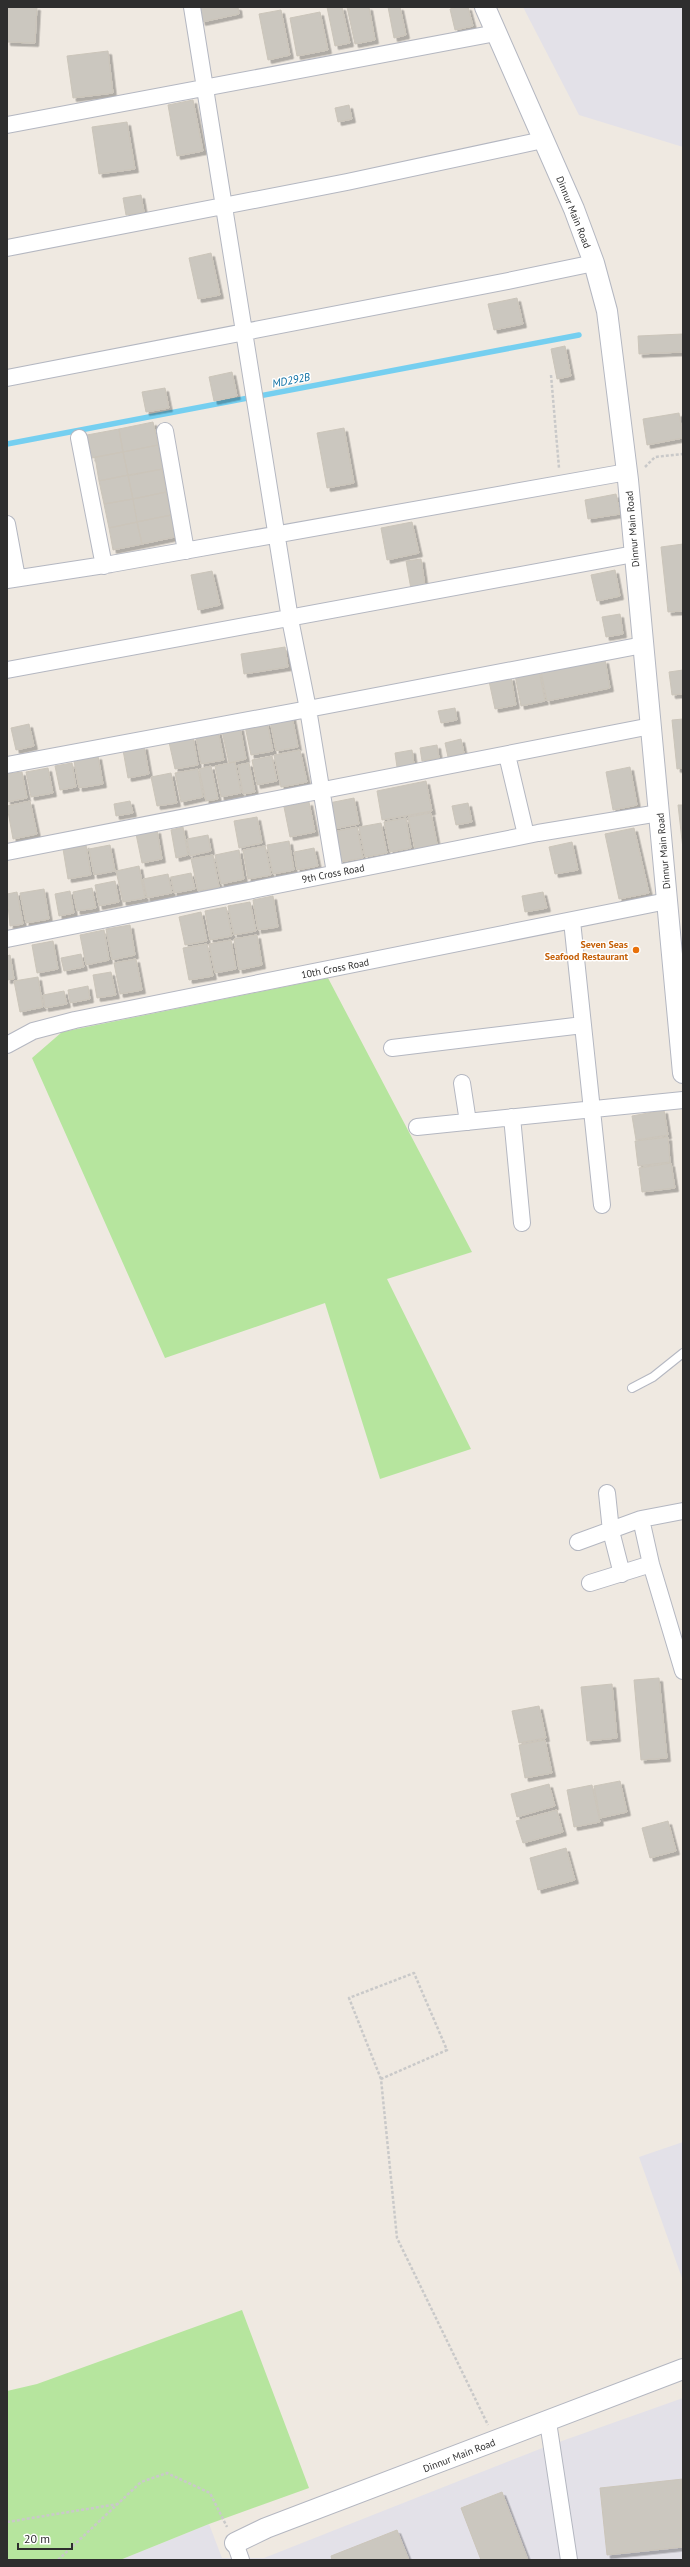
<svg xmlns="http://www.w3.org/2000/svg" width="690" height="2567" font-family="'PT Sans',sans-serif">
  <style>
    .industrial { fill: #e3e1e8 }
    .green { fill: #b6e59e }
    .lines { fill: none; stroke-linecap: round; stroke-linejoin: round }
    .stream { stroke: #75cff0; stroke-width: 5.5 }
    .building { fill: #cbc7bf; stroke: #cbc5ba; filter: url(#shadow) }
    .service-casing { stroke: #b4b7c1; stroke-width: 10 }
    .minor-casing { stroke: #b4b7c1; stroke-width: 18 }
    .tertiary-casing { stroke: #b4b7c1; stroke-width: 22 }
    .path { stroke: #c9c9c9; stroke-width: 2.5; stroke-dasharray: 3 2; stroke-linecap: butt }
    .service { stroke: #fff; stroke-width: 8 }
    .minor { stroke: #fff; stroke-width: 16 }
    .tertiary { stroke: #fff; stroke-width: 20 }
    .food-dot { fill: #e8710a; stroke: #fff; stroke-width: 1.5 }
    .labels { text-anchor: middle; stroke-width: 3; stroke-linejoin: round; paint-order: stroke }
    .street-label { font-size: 10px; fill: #2e2e2e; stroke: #fff }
    .food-label { font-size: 10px; font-weight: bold; fill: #c56008; stroke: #fff; text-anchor: end }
    .water-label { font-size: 11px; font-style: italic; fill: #0d6fa3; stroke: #fff }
  </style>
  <defs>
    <filter id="shadow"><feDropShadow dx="3.5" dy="3.5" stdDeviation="0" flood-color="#0004"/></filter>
  </defs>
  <rect width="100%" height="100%" fill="#efe9e1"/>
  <path class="industrial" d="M523,7H683V147L579,115Z
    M683,2142V2281L639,2157Z
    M683,2398V2560H120L209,2524L222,2558H264L545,2447Z"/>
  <path class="green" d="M328,978L472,1252L387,1279L471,1449L380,1479L325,1303L165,1358L32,1058L62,1032Z
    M242,2310L309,2488L209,2524L120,2560H7V2391L37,2384Z"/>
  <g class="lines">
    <path class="stream" d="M7,444L579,335"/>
  </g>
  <path class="building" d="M7,7H37L35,43L7,42Z
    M199,7H238L239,14L202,22Z
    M327,7H342L350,43L335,46Z
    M347,7H369L375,40L355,44Z
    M388,7H400L406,35L394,38Z
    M458,7H468L473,26L455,30L450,9Z
    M281,10L290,55L268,60L259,14Z
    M320,12L328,50L297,56L290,18Z
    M108,51L113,93L73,98L67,56Z
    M193,100L203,151L177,156L168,105Z
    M349,105L352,119L338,122L335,108Z
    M127,122L135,169L99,174L92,127Z
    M141,195L144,212L126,215L123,198Z
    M211,253L220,295L198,299L189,258Z
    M517,298L523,324L494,330L488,304Z
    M683,334V352L639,354L638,336Z
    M565,346L571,376L557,379L551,349Z
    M232,372L237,396L214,401L209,377Z
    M165,388L169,408L146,412L142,392Z
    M679,413L683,438L647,445L643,419Z
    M153,422L158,445L123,452L119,429Z
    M344,428L354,483L327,488L317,433Z
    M119,429L123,452L92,458L87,435Z
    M158,445L163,469L128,475L123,452Z
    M123,452L128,475L99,481L95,457Z
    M162,469L166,492L133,499L128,476Z
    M128,475L133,499L104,504L99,481Z
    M166,492L171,515L137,522L133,499Z
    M616,494L620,514L588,519L585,500Z
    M133,499L137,522L109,528L104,504Z
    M171,515L175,537L142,544L137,522Z
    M137,522L142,544L113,550L109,528Z
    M412,522L419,553L387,560L381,528Z
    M683,544V611L668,612L661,547Z
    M421,559L425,586L411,589L406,561Z
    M615,570L620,596L597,601L591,575Z
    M212,571L220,605L198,610L191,575Z
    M620,614L623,634L606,637L602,617Z
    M285,647L288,667L244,674L241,654Z
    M605,660L610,688L547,701L541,672Z
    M539,670L545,701L521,706L515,675Z
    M683,670V694L672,695L669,672Z
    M511,677L516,705L495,709L489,681Z
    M455,708L457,720L441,723L438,711Z
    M292,716L298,747L276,751L270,720Z
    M683,719V768L677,769L672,720Z
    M267,722L273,751L251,755L245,726Z
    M29,724L34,746L16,750L11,728Z
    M240,727L246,759L229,763L222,731Z
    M218,731L224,760L201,764L196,736Z
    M193,737L198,765L175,769L169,742Z
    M461,739L464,753L448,757L445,743Z
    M437,745L439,758L422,761L420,748Z
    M144,746L149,774L128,778L123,750Z
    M300,750L307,782L281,787L274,755Z
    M412,750L414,764L397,767L395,753Z
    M98,756L103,784L79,788L74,761Z
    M272,756L277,781L257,785L252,760Z
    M235,762L241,793L221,797L215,766Z
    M72,763L76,787L60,790L55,766Z
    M249,763L255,792L243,794L238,765Z
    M211,766L218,799L206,801L199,769Z
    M630,767L637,805L613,810L606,772Z
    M48,768L53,793L31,797L26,772Z
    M198,769L203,797L181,802L175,773Z
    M22,772L27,798L7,802V774Z
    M171,773L177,803L157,806L151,777Z
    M426,781L432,811L382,820L377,791Z
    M354,798L359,824L334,829L329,803Z
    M30,801L37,834L13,839L7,806Z
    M130,801L133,813L116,816L114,804Z
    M309,802L315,832L290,837L284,807Z
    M468,803L472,822L456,825L452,806Z
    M678,805H683V849Z
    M431,813L437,844L415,849L408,817Z
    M257,817L262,843L239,848L234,821Z
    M406,818L411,848L390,852L384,822Z
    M381,823L387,853L365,857L359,827Z
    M183,827L188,855L176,858L171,830Z
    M357,827L363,858L340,862L333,832Z
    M634,828L649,893L619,899L605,834Z
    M157,830L162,859L142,863L136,834Z
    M208,835L211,851L190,856L187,839Z
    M289,841L294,870L273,874L267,845Z
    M572,842L578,870L555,874L549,847Z
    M86,845L91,875L68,879L63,849Z
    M110,845L115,871L94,875L89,849Z
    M265,846L271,875L248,879L243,850Z
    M314,848L318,866L297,870L294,852Z
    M239,850L244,879L221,884L215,855Z
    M213,855L219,887L198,891L191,859Z
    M139,866L145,898L123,902L116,871Z
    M191,873L195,889L174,893L171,877Z
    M168,874L172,893L147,898L143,879Z
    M115,881L119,902L99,906L95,885Z
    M92,888L96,908L77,911L73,892Z
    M44,889L49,919L26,923L20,893Z
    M70,891L74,913L59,916L55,894Z
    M17,892L23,924L10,926L7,894Z
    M543,892L547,908L525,912L522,896Z
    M273,896L278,927L258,930L253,900Z
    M250,902L256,931L234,935L228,906Z
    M226,907L232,936L210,940L205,911Z
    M201,912L207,941L185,945L179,917Z
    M130,925L135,955L112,960L106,929Z
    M104,930L109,960L86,965L80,935Z
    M257,935L262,965L239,970L234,939Z
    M231,940L236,969L215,973L209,944Z
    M53,941L58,969L37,973L32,945Z
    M207,944L213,976L189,980L183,948Z
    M81,954L84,967L64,971L61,958Z
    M10,955L14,979L7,980V956Z
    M136,959L142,990L120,994L114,963Z
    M111,972L116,995L97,998L93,975Z
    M38,977L43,1007L20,1012L14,981Z
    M88,986L90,999L70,1003L68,990Z
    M64,991L67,1004L45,1008L43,995Z
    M664,1110L668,1135L636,1140L632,1116Z
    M668,1137L670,1162L638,1166L635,1141Z
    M671,1163L675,1188L642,1192L639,1168Z
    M659,1678L667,1758L641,1760L634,1680Z
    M612,1684L617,1738L587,1741L581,1687Z
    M539,1706L546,1738L519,1743L512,1711Z
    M545,1740L552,1773L525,1778L519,1745Z
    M620,1781L627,1812L600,1818L594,1786Z
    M549,1784L555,1806L517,1817L511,1794Z
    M592,1785L600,1822L574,1827L567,1790Z
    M557,1810L563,1832L523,1843L516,1821Z
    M668,1821L676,1851L650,1858L642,1828Z
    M566,1848L575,1880L538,1890L530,1858Z
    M683,2479V2547L607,2555L600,2488Z
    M502,2492L528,2560H481L461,2508Z
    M397,2530L409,2560H332L331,2556Z"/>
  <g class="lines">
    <defs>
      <path id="service" d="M632,1388L653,1377L683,1353"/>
      <path id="minor" d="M7,125L496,33
        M7,248L347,182L543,140
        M7,378L508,281L594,263
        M165,431L186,551
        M79,438L104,566
        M7,524L17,578
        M7,580L111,564L627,472
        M7,670L634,554
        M507,755L526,835
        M7,765L308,709L290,619L192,7
        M7,852L651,726
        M335,873L308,709L643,645
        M572,921L602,1205
        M7,939L538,833L659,813
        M7,1045L33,1031L75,1020L667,901
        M392,1048L583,1025
        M462,1083L468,1122
        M512,1117L522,1223
        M417,1127L683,1100
        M607,1493L611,1531L622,1574
        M683,1511L641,1519L651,1564L683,1671
        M578,1542L641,1519
        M590,1583L651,1564
        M548,2422L569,2560
        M235,2543L241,2560"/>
      <path id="tertiary" d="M485,7L574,209L594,263L607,311L628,480L683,1073
        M235,2543L266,2528L683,2369"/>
    </defs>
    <use href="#service" class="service-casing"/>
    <use href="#minor" class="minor-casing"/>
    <use href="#tertiary" class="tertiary-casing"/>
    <path class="path" d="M551,375L559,468
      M645,467L655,457L683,454
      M381,2079L349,1998L414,1973L447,2050L381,2079L397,2238L488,2425
      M7,2522L118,2504
      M58,2560L141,2482L167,2473L210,2493L227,2527"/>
    <use href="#service" class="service"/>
    <use href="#minor" class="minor"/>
    <use href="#tertiary" class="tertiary"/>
  </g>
  <circle class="food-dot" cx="636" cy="950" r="4"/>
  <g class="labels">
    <g class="street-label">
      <text transform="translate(574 212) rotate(68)" y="4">Dinnur Main Road</text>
      <text transform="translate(632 529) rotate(-95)" y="4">Dinnur Main Road</text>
      <text transform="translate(663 851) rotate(-95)" y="4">Dinnur Main Road</text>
      <text transform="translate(333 873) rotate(-11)" y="4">9th Cross Road</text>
      <text transform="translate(335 968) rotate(-11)" y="4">10th Cross Road</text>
      <text transform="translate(459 2455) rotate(-21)" y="4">Dinnur Main Road</text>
    </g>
    <g class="food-label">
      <text x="628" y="948">Seven Seas<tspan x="628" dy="12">Seafood Restaurant</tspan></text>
    </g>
    <g class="water-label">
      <text transform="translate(291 380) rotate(-11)" y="4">MD292B</text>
    </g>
  </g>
  <rect width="690" height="2567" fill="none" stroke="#2e2e2e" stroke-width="16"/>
  <path d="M18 2543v6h54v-6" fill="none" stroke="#2e2e2e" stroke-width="2"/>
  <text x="24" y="2543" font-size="12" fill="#2e2e2e" stroke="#ffffff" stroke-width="3" paint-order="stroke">20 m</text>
</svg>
